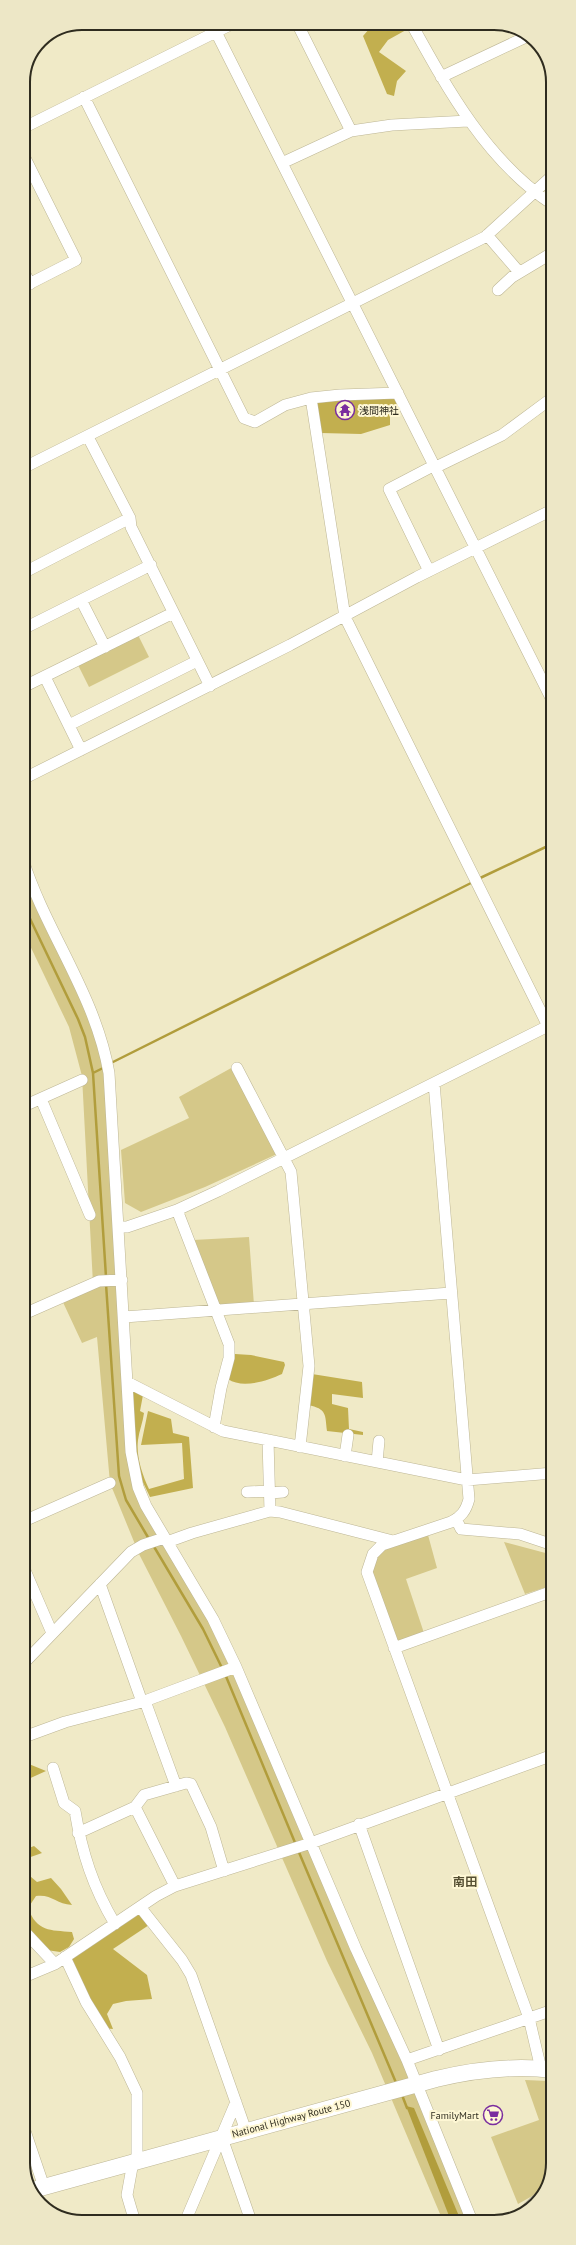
<svg xmlns="http://www.w3.org/2000/svg" width="576" height="2245" font-family="'PT Sans','Noto Sans JP',sans-serif">
  <style>
    .green { fill: #d5c889 }
    .forest { fill: #c2af4f }
    .water { fill: #b19d3c }
    .lines { fill: none; stroke-linecap: round; stroke-linejoin: round }
    .stream { stroke: #b19d3c; stroke-width: 2.5 }
    .minor-casing { stroke: #bdb695; stroke-width: 12 }
    .highway-casing { stroke: #bdb695; stroke-width: 17 }
    .minor { stroke: #fff; stroke-width: 11 }
    .highway { stroke: #fff; stroke-width: 16 }
    .labels { text-anchor: middle; stroke-width: 4; stroke-linejoin: round; paint-order: stroke }
    .poi-label { font-size: 10px; fill: #2f2c1f; stroke: #fef7d4; text-anchor: start }
    .street-label { font-size: 10px; fill: #2f2c1f; stroke: #fef7d4 }
    .quarter-label { font-size: 12px; font-weight: bold; fill: #554f32; stroke: #fef7d4 }
    .rim { fill: none; stroke: #2f2c1f; stroke-width: 2 }
  </style>
  <rect width="100%" height="100%" fill="#f0eac7"/>
  <path class="green" d="M138,635L149,657L89,687L78,665Z
    M23,872L101,1036L140,1492L222,1646L472,2221H443L372,2053L327,1961L225,1727L181,1636L139,1554L110,1483L97,1337L82,1343L61,1298L93,1284L82,1076L69,1027L23,931Z
    M233,1067L277,1154L205,1187L141,1212L125,1203L121,1150L189,1118L179,1097Z
    M249,1237L254,1305L215,1310L193,1240Z
    M428,1535L437,1568L406,1579L424,1633L393,1644L367,1572L377,1550Z
    M504,1542L553,1555V1585L525,1594Z
    M525,2080L548,2081L553,2096V2164L543,2190L518,2204L491,2137L539,2120Z"/>
  <path class="forest" d="M396,24L406,30L388,40L379,52L406,71L397,81L394,96L387,94L363,36L370,28Z
    M394,394L401,406L390,414V425L361,434L321,433L311,398Z
    M235,1354L251,1355L284,1362L285,1365L282,1374C267,1381 242,1389 228,1379L229,1358Z
    M312,1374L362,1382L363,1398L332,1394V1404L348,1408L349,1429L363,1432V1435L327,1431C325,1414 327,1409 308,1405Z
    M132,1390L143,1395L140,1411L144,1413C143,1422 139,1431 138,1440C136,1456 142,1474 149,1489L184,1479L182,1443L141,1445L148,1411L171,1419L173,1433L189,1437L193,1488L150,1497L139,1474L133,1451Z
    M24,1762L46,1771L24,1781Z
    M34,1846L42,1853L25,1859L24,1871L37,1882L51,1878L61,1889L72,1905C56,1904 52,1894 36,1896L28,1908C37,1932 50,1930 72,1932L74,1939L69,1947L60,1952L40,1949L24,1931V1850Z
    M140,1907L152,1923L113,1949L147,1975L152,1999L126,2001L113,2004L107,2014L113,2029L102,2028L68,1955Z"/>
  <path class="water" d="M406,2106L414,2108L461,2221H451Z"/>
  <g class="lines">
    <path class="stream" d="M478,879L552,844
      M23,904L78,1019L85,1037L93,1073L106,1277
      M109,1064L473,882
      M93,1073L105,1067
      M106,1284L119,1476L126,1500L149,1539
      M153,1545L203,1629L223,1670
      M225,1674L296,1845
      M298,1850L397,2085
      M402,2095L407,2108"/>
    <defs>
      <path id="minor" d="M297,23L351,131
        M411,23C448,90 487,161 552,204
        M216,32L552,700
        M441,77L528,36
        M84,97L244,418L255,422L285,405L311,398L345,617L548,1026
        M23,128L234,23
        M23,154L76,260L23,287
        M282,163L351,131L392,125L468,121
        M487,235L519,272
        M23,270L30,284
        M498,290L512,277L552,253
        M311,398L340,395L398,393
        M88,437L130,518L131,527L210,686
        M23,468L485,237L552,176
        M434,468L502,435L552,398
        M429,571L389,489L433,466
        M23,573L130,518
        M81,600L105,647
        M23,629L151,565
        M45,677L81,750
        M23,687L173,613
        M69,725L197,661
        M23,779L290,645L417,577L552,510
        M23,860C47,934 95,994 109,1073L131,1452L138,1487L146,1506L213,1619L236,1667L356,1949L407,2060L472,2221
        M237,1068L291,1172L309,1366L300,1447
        M434,1083L469,1499C466,1511 461,1517 451,1522L382,1545L373,1554L367,1572L529,2018L541,2069
        M41,1099L90,1215
        M24,1106L82,1080
        M177,1210L229,1344V1358L221,1388L214,1427
        M118,1227H127L177,1210L218,1191L552,1024
        M24,1314L99,1281L122,1280
        M124,1317L451,1293
        M127,1382L223,1431L467,1480L553,1473
        M268,1440L270,1511
        M345,1456L348,1435
        M377,1462L379,1441
        M247,1492L270,1491
        M270,1493L283,1492
        M456,1519L461,1529L520,1534L553,1545
        M24,1521L110,1483
        M167,1542L192,1533L270,1511L280,1512L393,1541
        M24,1568L52,1633
        M100,1584L142,1702
        M394,1648L553,1591
        M24,1663L131,1552L143,1545L164,1538
        M145,1701L176,1786
        M24,1737L65,1722L142,1702L236,1667
        M53,1768L64,1803L75,1811C82,1853 93,1887 115,1924
        M135,1807L144,1795L186,1783L191,1784L211,1827L224,1871
        M359,1824L439,2050
        M78,1833L135,1807L175,1886
        M140,1907L182,1960L191,1975L246,2131
        M24,1931L55,1964
        M65,1957L86,2002L120,2057L137,2093V2161
        M24,1977L55,1964L156,1896L175,1886L311,1843L553,1755
        M407,2060L553,2010
        M24,2128L44,2187
        M222,2138L251,2221
        M133,2162L127,2195L135,2222
        M529,2207L540,2197
        M185,2222L236,2102"/>
      <path id="highway" d="M33,2190L436,2079C474,2070 513,2065 553,2070"/>
    </defs>
    <use href="#minor" class="minor-casing"/>
    <use href="#highway" class="highway-casing"/>
    <use href="#minor" class="minor"/>
    <use href="#highway" class="highway"/>
  </g>
  <defs>
    <symbol id="temple-ring" viewBox="-11 -11 22 22"><circle r="9.5" fill="#fef7d4" stroke="#7a2d9f" stroke-width="1.5"/><path d="M0-6L5-2H3V0L6.5 2.5H4V6H1.5V3h-3V6H-4V2.5H-6.5L-3 0V-2H-5Z" fill="#7a2d9f"/></symbol>
    <symbol id="supermarket-ring" viewBox="-11 -11 22 22"><circle r="9.5" fill="#fef7d4" stroke="#7a2d9f" stroke-width="1.5"/><path d="M-6-5.5h2.5l.6 2H6L4.5 2H-2.5L-4.4-4H-6ZM-1.5 3.2a1.3 1.3 0 1 0 .1 0ZM3 3.2a1.3 1.3 0 1 0 .1 0Z" fill="#7a2d9f"/></symbol>
  </defs>
  <g fill-rule="evenodd">
    <use href="#temple-ring" x="334" y="399" width="22" height="22"/>
    <use href="#supermarket-ring" x="482" y="2104" width="22" height="22"/>
  </g>
  <g class="labels">
    <g class="poi-label">
      <text x="359" y="414">浅間神社</text>
      <text x="479" y="2119" text-anchor="end">FamilyMart</text>
    </g>
    <g class="street-label">
      <text transform="translate(291 2118) rotate(-15)" y="4">National Highway Route 150</text>
    </g>
    <g class="quarter-label">
      <text x="465" y="1886">南田</text>
    </g>
  </g>
  <path d="M0 0H576V2245H0ZM82 30H494A52 52 0 0 1 546 82V2163A52 52 0 0 1 494 2215H82A52 52 0 0 1 30 2163V82A52 52 0 0 1 82 30Z" fill="#ede7c6" fill-rule="evenodd"/>
  <path class="rim" d="M82 30H494A52 52 0 0 1 546 82V2163A52 52 0 0 1 494 2215H82A52 52 0 0 1 30 2163V82A52 52 0 0 1 82 30Z"/>
</svg>
